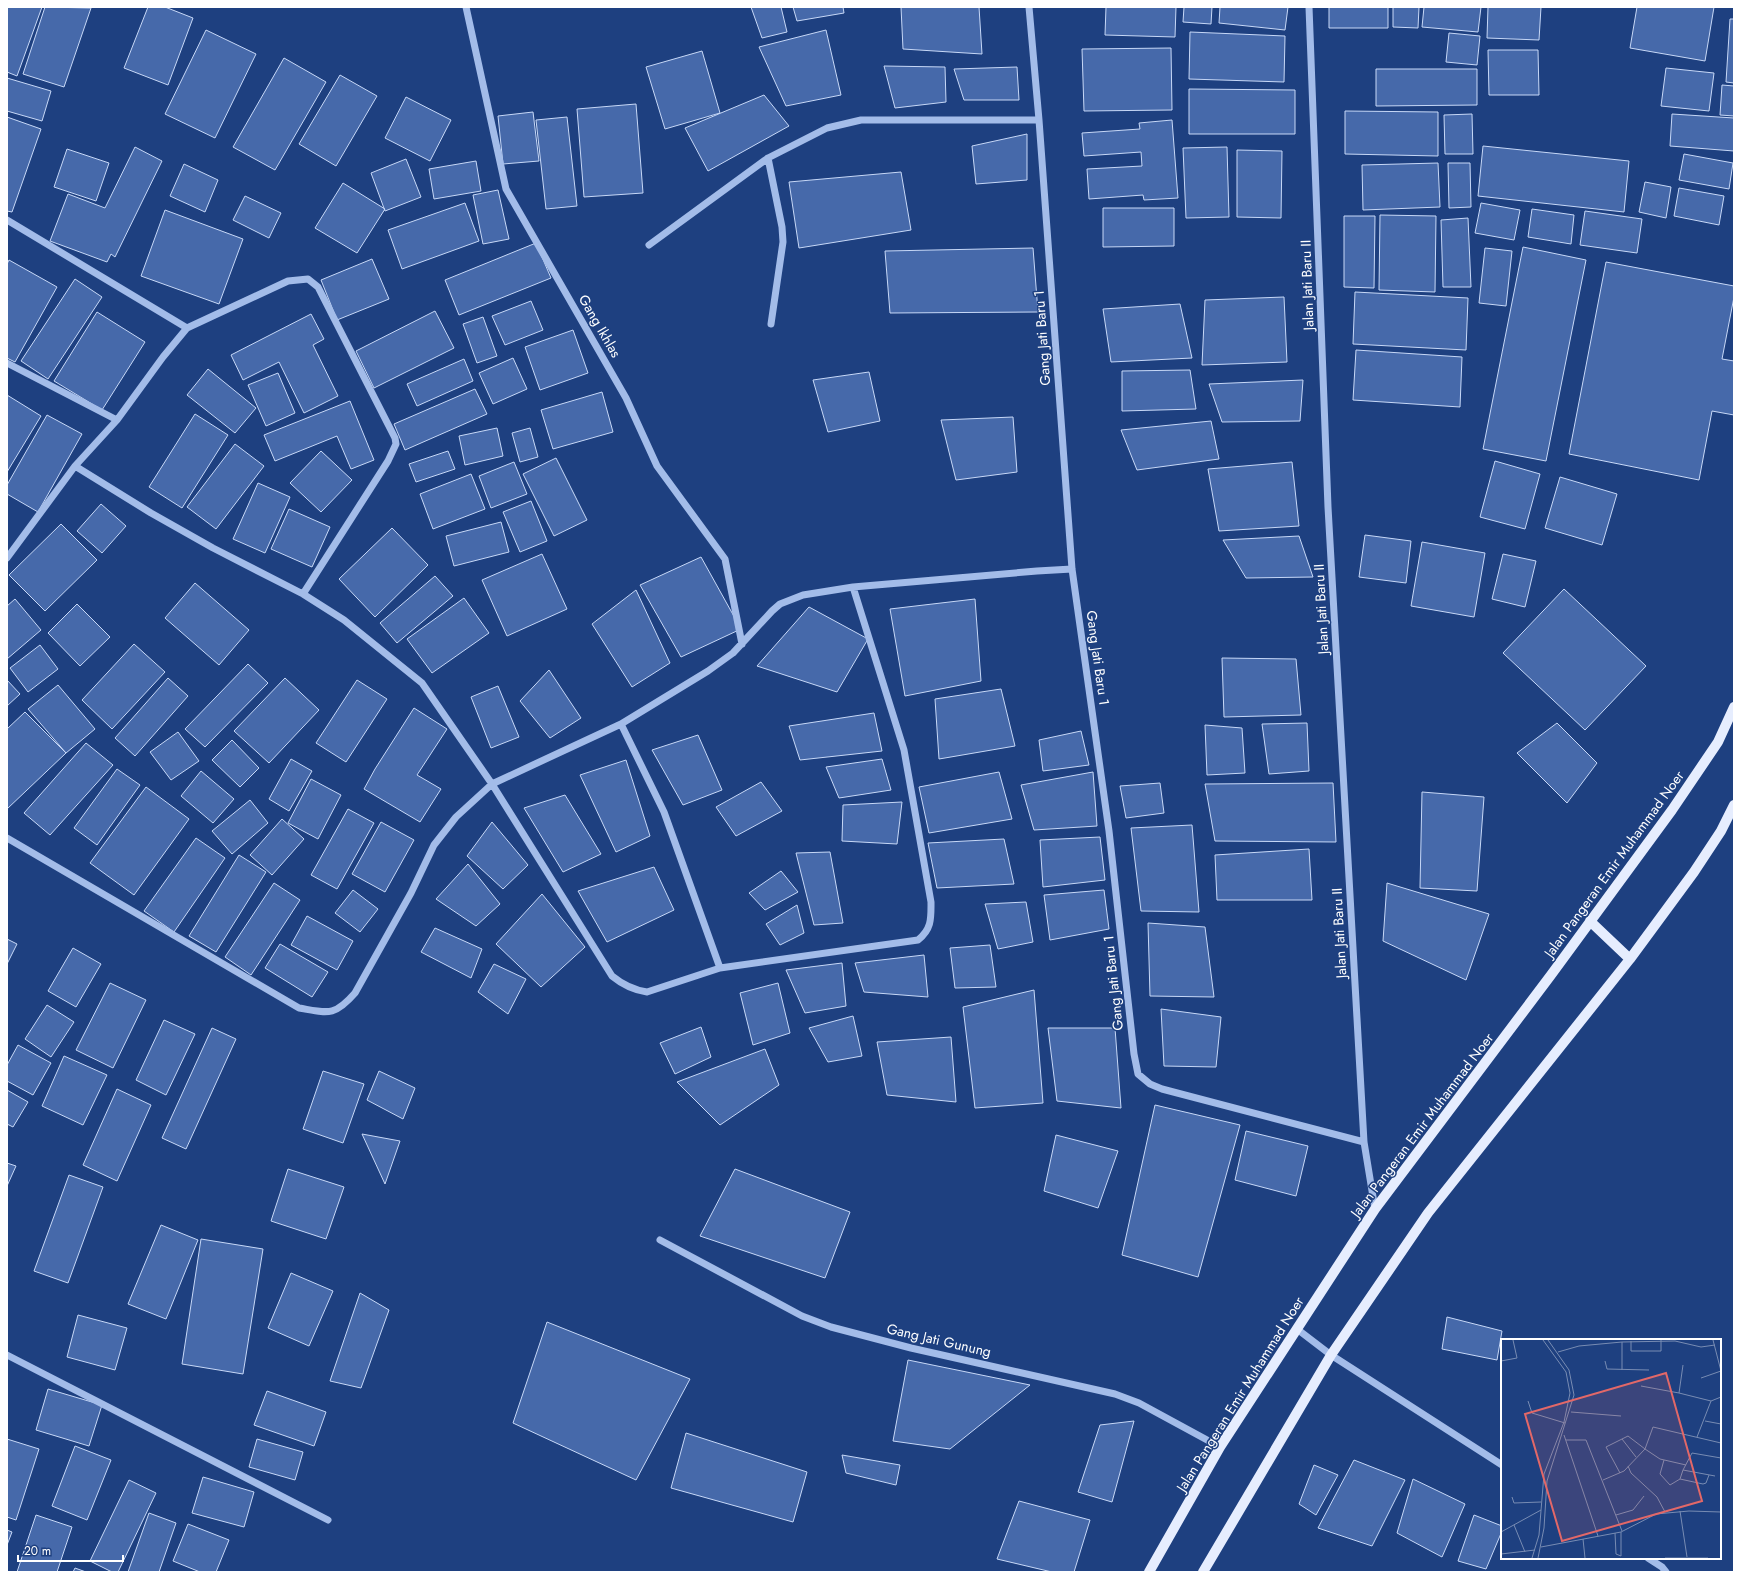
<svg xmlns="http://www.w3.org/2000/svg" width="1741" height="1579" font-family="Jost,sans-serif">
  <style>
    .building { fill: #4669aa; stroke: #c7d8f7 }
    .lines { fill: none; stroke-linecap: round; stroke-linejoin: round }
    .minor { stroke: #a3bce9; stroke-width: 7 }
    .major { stroke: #e6edfe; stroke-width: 10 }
    .labels { text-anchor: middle; stroke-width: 3; stroke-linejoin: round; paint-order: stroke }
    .street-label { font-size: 14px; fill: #fff; stroke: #1e4080 }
    .inset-road { fill: none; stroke: #788cb3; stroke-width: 1 }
    .view { fill: #e26868; fill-opacity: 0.15; stroke: #e26868; stroke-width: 2 }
    .inset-edge { fill: none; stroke: #fff; stroke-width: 2 }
  </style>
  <rect width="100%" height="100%" fill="#1e4080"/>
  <path class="building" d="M7,7H42L17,76L7,72Z
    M45,7L91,8L64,87L23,74Z
    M148,7H165L193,18L168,85L124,68Z
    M751,7H781L787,32L762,38Z
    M793,7H843L844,13L797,21Z
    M901,7H979L982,54L903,49Z
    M1106,7H1176L1175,37L1105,35Z
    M1184,7H1212L1211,24L1183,22Z
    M1220,7H1288L1285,30L1219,23Z
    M1329,7H1388V28H1329Z
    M1393,7H1419L1418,28L1393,27Z
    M1424,7H1481L1478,32L1422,27Z
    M1488,7H1541L1539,40L1487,38Z
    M1637,7H1714L1705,61L1630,48Z
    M1730,19H1734V83L1726,82Z
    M206,30L256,54L215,138L165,114Z
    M826,30L841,95L786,106L759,47Z
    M1190,32L1285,36L1284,82L1189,79Z
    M1449,33L1480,36L1477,65L1446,62Z
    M1171,48L1172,110L1084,111L1082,49Z
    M1488,50H1538L1539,95H1489Z
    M702,51L720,113L665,129L646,67Z
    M284,58L326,82L275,170L233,147Z
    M884,66L945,67L946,102L895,108Z
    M1017,67L1019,100H964L954,69Z
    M1666,68L1714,73L1709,111L1661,106Z
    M1376,69H1477V105L1376,106Z
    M340,75L377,96L336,166L299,144Z
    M7,78L51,91L42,121L7,111Z
    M1722,85L1734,86V116L1720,115Z
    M1189,89L1295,90V134H1189Z
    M764,95L789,126L708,171L685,128Z
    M406,97L451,120L430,161L385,138Z
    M636,104L643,193L584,197L577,109Z
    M1345,111L1438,112V156L1345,154Z
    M533,112L539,161L503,164L498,116Z
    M1472,114L1473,154H1445L1444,115Z
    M1672,114L1734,118V151L1670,146Z
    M7,117L41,129L12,212L7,211Z
    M567,117L577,206L546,209L536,120Z
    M1172,120L1178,198L1144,200L1143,195L1089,199L1087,169L1142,166L1141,152L1084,156L1082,133L1140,129L1139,123Z
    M1027,134V180L976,184L972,146Z
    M1483,146L1629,161L1624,212L1478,196Z
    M135,147L162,161L115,257L111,254L107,262L50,241L68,194L105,208Z
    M1227,147L1229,217L1186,218L1183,148Z
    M67,149L109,163L96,201L54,187Z
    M1237,150L1282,151L1281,218L1237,217Z
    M1684,154L1733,163L1729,189L1679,180Z
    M406,159L421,197L385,211L371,173Z
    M476,161L481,191L434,199L429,169Z
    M1438,163L1440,207L1363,210L1362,165Z
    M1448,163H1470L1471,207L1449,208Z
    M184,164L218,180L205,212L170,196Z
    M901,172L911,230L799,248L789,182Z
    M1645,182L1671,187L1666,218L1639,212Z
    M343,183L385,209L357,253L315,228Z
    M1679,188L1724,196L1719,225L1674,216Z
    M498,190L509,239L483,244L473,195Z
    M245,196L281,213L269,238L233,220Z
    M465,203L479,241L402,269L388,230Z
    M1481,203L1520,210L1514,240L1475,233Z
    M1103,208H1174V246L1103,247Z
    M1532,209L1574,215L1571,244L1528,237Z
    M165,210L243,239L219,304L141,276Z
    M1585,211L1642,219L1637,253L1580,245Z
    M1380,215L1436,216L1435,292L1379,290Z
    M1344,216H1375L1374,288L1344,287Z
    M1468,218L1471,287H1443L1441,220Z
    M536,243L551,278L459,315L445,280Z
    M1523,247L1586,260L1546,461L1483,449Z
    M1033,248L1038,312L890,313L885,251Z
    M1485,248L1512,251L1506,306L1479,303Z
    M372,259L389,299L337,320L321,280Z
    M9,260L57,287L15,362L7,358V264Z
    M1606,262L1734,286V297L1722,359L1734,361V415L1712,411L1699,480L1569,454Z
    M75,279L102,297L48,379L21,361Z
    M1355,292L1468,298L1466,350L1353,344Z
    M1284,297L1287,362L1202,365L1205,300Z
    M531,301L543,330L505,345L492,316Z
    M1180,304L1192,358L1111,362L1103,309Z
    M435,311L454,348L374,388L356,351Z
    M97,312L145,342L102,410L54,381Z
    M311,314L324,339L313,345L338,396L304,413L279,362L243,380L231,355Z
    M483,317L497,356L477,363L463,324Z
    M573,330L588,373L540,390L525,347Z
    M1356,350L1462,357L1460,407L1353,400Z
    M513,358L527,389L493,404L479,373Z
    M464,359L473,381L417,406L407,384Z
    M208,369L256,408L235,433L187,395Z
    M1190,370L1196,409L1122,411V371Z
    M869,372L880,421L828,432L813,380Z
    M278,373L295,413L266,426L248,385Z
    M1303,380L1300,421L1222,422L1209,384Z
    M475,389L487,414L405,450L394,424Z
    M602,392L613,432L553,449L541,410Z
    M7,395L41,416L7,472Z
    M350,401L374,460L351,469L337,436L275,461L264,435Z
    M195,414L228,435L182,508L149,487Z
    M47,415L82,434L38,512L7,494V485Z
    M1013,417L1017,472L956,480L941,420Z
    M1211,421L1219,459L1137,470L1121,430Z
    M497,428L503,456L465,465L459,436Z
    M530,428L538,457L520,462L512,433Z
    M235,444L264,466L216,529L187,507Z
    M321,451L352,480L321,512L290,483Z
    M448,451L455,469L416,482L409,464Z
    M556,458L587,520L554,536L523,474Z
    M1495,461L1540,474L1525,529L1480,517Z
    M514,462L527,494L491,508L479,476Z
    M1292,462L1299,526L1219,531L1208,469Z
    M471,474L485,509L433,529L420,494Z
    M1560,477L1617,494L1602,545L1545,528Z
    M258,483L290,497L265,553L233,539Z
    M531,501L547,541L520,552L503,512Z
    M101,504L126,526L102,553L77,531Z
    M289,509L330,527L312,567L271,549Z
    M501,522L509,552L454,566L446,536Z
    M61,524L97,560L45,611L9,575Z
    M392,528L428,565L375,617L339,579Z
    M1365,535L1411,541L1406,583L1359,577Z
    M1299,536L1313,577L1246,578L1223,540Z
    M1422,542L1485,553L1474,617L1411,606Z
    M542,554L567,609L507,636L482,580Z
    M1503,554L1536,561L1525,607L1492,599Z
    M701,557L741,629L681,657L640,585Z
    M435,576L453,596L397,643L380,623Z
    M195,583L249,630L219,665L165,618Z
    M1564,589L1646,666L1585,730L1503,653Z
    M636,590L670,663L632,687L592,624Z
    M464,598L489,633L432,673L407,639Z
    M15,599L41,630L7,659V606Z
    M975,599L981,681L905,696L890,609Z
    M77,604L110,637L80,666L48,633Z
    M809,607L868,639L837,692L757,666Z
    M134,644L165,672L112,729L82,700Z
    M40,645L58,669L28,692L10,668Z
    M1222,658L1296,659L1301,715L1224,717Z
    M248,664L268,683L205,747L185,729Z
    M549,670L581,718L550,738L520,701Z
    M168,678L188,696L135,756L115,738Z
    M285,678L319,710L269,763L234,731Z
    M7,680L20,694L7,706Z
    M357,680L387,699L346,762L316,743Z
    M58,685L95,729L66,753L28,709Z
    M498,686L519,737L491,748L471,697Z
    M1001,689L1015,746L939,759L935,699Z
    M414,708L447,729L417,775L441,789L420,822L364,789L375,769Z
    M25,712L66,753L7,809V729Z
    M874,713L882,751L800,760L789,726Z
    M1307,723L1309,771L1269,774L1262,724Z
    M1557,723L1597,763L1567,803L1517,753Z
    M1205,725L1242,728L1245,773L1207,775Z
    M1081,731L1089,765L1043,771L1039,740Z
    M178,732L199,761L171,780L150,752Z
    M698,735L722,790L683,805L652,750Z
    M232,740L259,768L240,787L212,760Z
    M86,743L113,765L50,835L24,813Z
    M291,759L312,771L289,811L269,799Z
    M882,759L891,790L839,798L826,767Z
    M626,760L650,836L616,852L580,775Z
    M117,769L140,785L97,845L74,828Z
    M201,771L234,799L213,823L181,796Z
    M999,772L1012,819L929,833L919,787Z
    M1093,772L1097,826L1034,830L1021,785Z
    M311,779L341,795L318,839L288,823Z
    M761,782L782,811L736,836L716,807Z
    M1160,783L1164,813L1126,818L1120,786Z
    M1333,783L1336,842L1215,841L1205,784Z
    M146,787L189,819L134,895L90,863Z
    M1422,792L1484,797L1477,891L1420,888Z
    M565,795L601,854L563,872L524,808Z
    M250,800L268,823L232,854L212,831Z
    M902,802L897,844L842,841L843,805Z
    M348,809L374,823L337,889L311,875Z
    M282,819L304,839L272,875L250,855Z
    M381,822L414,840L385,892L352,874Z
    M492,822L528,865L503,889L467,856Z
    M1192,825L1199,912L1141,911L1131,828Z
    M1100,837L1105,880L1043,887L1040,840Z
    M196,838L225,858L174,932L144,911Z
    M1004,839L1014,884L937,888L928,843Z
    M1309,849L1312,900H1217L1215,855Z
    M830,852L843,923L814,925L796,853Z
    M239,855L266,872L216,952L189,936Z
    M468,864L500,904L476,926L436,899Z
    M654,867L674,910L607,942L578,891Z
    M781,871L798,892L765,910L749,893Z
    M274,883L300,900L251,975L225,957Z
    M1387,883L1489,914L1466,980L1383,941Z
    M353,890L378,909L360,932L335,913Z
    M1104,890L1109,929L1050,940L1044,895Z
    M542,894L585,947L541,987L496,944Z
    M1026,902L1033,942L998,949L985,904Z
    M797,905L804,933L780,945L766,924Z
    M307,916L353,941L337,970L291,945Z
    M1148,923L1205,927L1214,997L1150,996Z
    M435,928L482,949L471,978L421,952Z
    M7,939L17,944L7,964Z
    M280,944L328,972L312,997L265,968Z
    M990,945L996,987L955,988L950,948Z
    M73,948L101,964L76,1007L48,991Z
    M924,955L928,997L864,992L855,963Z
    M842,963L846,1006L805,1013L786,970Z
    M494,964L526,979L508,1014L478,992Z
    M110,983L146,1000L113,1068L76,1050Z
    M778,983L790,1033L753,1045L740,993Z
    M1034,990L1043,1103L975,1108L963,1007Z
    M47,1005L74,1022L51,1057L25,1039Z
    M1161,1009L1221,1017L1216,1067L1164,1066Z
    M853,1016L862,1056L828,1062L809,1028Z
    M164,1020L195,1034L166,1095L136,1080Z
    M701,1027L711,1057L675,1074L660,1043Z
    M212,1028L236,1039L186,1149L162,1138Z
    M1048,1028H1115L1121,1108L1057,1101Z
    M951,1037L956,1102L887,1095L877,1042Z
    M18,1045L51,1063L33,1095L7,1081V1065Z
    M765,1049L779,1085L720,1125L677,1082Z
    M64,1056L107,1075L83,1125L42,1106Z
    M323,1071L364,1084L343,1143L303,1129Z
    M379,1071L415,1088L403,1119L367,1100Z
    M117,1089L151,1105L117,1181L83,1165Z
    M7,1090L28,1102L13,1127L7,1124Z
    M1155,1105L1240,1125L1198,1277L1122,1255Z
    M1246,1131L1308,1146L1296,1196L1235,1180Z
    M362,1134L400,1141L385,1184Z
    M1056,1135L1118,1151L1098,1208L1044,1191Z
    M7,1163L16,1166L7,1186Z
    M288,1169L344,1187L326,1239L271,1221Z
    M735,1169L850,1212L825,1278L700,1236Z
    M69,1175L103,1187L68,1283L34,1271Z
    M161,1225L198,1240L166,1319L128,1304Z
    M201,1239L263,1249L243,1374L182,1364Z
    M291,1273L333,1291L309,1346L268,1328Z
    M360,1293L389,1310L361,1388L330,1381Z
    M78,1315L127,1328L115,1370L67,1357Z
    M1447,1317L1502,1331L1497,1360L1442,1349Z
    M547,1322L690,1379L636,1480L513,1423Z
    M908,1360L1030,1385L950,1449L893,1441Z
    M48,1389L102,1405L89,1446L36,1430Z
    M267,1391L326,1412L314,1446L254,1425Z
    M1134,1421L1112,1502L1078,1492L1100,1425Z
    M686,1433L807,1472L793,1522L671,1488Z
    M7,1439L39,1449L16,1520L7,1517Z
    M257,1439L303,1452L295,1480L249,1467Z
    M75,1446L111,1460L87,1520L52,1506Z
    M842,1455L900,1465L896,1485L846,1473Z
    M1354,1460L1405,1480L1372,1546L1318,1528Z
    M1314,1465L1338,1475L1316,1515L1299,1504Z
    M203,1477L254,1492L244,1527L192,1513Z
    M1413,1479L1465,1504L1442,1557L1397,1533Z
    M129,1480L156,1493L118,1572H112L90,1561Z
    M1019,1501L1090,1520L1074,1572H1052L997,1559Z
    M149,1513L176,1523L159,1572H128Z
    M36,1515L72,1527L57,1572H17Z
    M1474,1515L1502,1526V1531L1486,1569L1458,1561Z
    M188,1524L229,1540L216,1572H200L173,1561Z
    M7,1530L12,1532L7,1545Z
    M75,1568L86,1572H73Z"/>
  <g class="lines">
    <path class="minor" d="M466,7L506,189L626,398L657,466L725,559L742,644
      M1029,7L1039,120L1072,569L1109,831L1134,1054L1138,1074L1150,1084L1162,1089L1364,1142
      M1309,7L1328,507L1364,1142L1375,1209
      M768,158L782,227L783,242L771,324
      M7,220L187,328
      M649,245L768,158L827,128L861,120H1039
      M7,363L117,420L75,466L7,558
      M117,420L163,357L187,328L288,281L308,279L318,287L395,438L396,444L388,461L303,594
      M75,466L151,513L213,548L303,594L344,620L422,683L492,784L621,724L708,671L733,653L772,611L780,604L803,595L853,587L1037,571L1072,569
      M621,724L664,812L720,968
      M7,838L299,1008C328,1013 334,1017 355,993L411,893L434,845L456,817L492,784L612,976C623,985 633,990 647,992L720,968L918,940C932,929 931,918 931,902L904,750L853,587
      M660,1240L802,1316L831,1327L911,1348L1115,1394L1139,1403L1220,1447
      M1297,1329L1331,1355L1502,1465
      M7,1355L328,1520
      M1648,1558L1662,1567L1666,1572"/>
    <path class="major" d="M1590,921L1630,959
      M1149,1572L1220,1447L1375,1209L1551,975L1672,810L1718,742L1734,707
      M1203,1572L1331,1355L1428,1213L1630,959L1694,872L1721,831L1734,805"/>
  </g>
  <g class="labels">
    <g class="street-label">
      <text transform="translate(1307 285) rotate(-92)" y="5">Jalan Jati Baru II</text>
      <text transform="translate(600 326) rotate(60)" y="5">Gang Ikhlas</text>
      <text transform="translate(1042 338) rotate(-94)" y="5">Gang Jati Baru 1</text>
      <text transform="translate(1321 609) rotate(-93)" y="5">Jalan Jati Baru II</text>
      <text transform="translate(1098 658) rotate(82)" y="5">Gang Jati Baru 1</text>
      <text transform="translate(1614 864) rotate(-54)" y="5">Jalan Pangeran Emir Muhammad Noer</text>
      <text transform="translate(1339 933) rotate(-93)" y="5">Jalan Jati Baru II</text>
      <text transform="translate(1113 983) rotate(-96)" y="5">Gang Jati Baru 1</text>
      <text transform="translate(1422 1125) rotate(-53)" y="5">Jalan Pangeran Emir Muhammad Noer</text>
      <text transform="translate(939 1340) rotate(13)" y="5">Gang Jati Gunung</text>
      <text transform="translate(1240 1394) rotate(-58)" y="5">Jalan Pangeran Emir Muhammad Noer</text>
    </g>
  </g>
  <g transform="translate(1501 1339)">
    <rect width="220" height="220" fill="#1e4080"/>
    <path class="inset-road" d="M212,1L220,32M130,2V12H160V1M57,13L78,7L121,3L174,2L200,8L214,6M0,22L16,19L12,1M104,22L106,30L148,31M182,26L178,54L210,62M121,31V3M200,39L220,32M140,47L178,54M27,62L31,74L64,84M70,73L120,77M204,82L220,85M63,96L97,197M196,98L210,62L220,58M121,100L135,118M65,101H85L121,192M163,121L159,135L169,146L179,140L182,131M127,127L130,134L156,158L164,173M119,134L105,108L127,97L144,110L152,88L220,104M214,137L182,131L191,114L220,119M179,140L202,145L205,144L208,136M102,141L123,132L144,110L159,120L185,126M11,158L13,164L40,163M179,172L186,218M115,176L132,171L143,157M13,186L24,213M0,193L40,171M114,194L115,215L120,217V193M82,200L84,219M40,208L120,193L155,175L188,172L220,173M0,215L34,211M31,219L38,196L43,135L63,83L69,54L65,33L42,1M37,219L43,189L46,142L73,56L68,31L47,1M164,219H207"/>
    <path class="view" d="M165,34L201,162L61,202L24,75Z"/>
    <rect width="220" height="220" class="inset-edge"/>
  </g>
  <rect width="1741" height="1579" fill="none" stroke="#ffffff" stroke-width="16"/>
  <path d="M18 1555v6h105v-6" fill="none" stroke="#ffffff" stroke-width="2"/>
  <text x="24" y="1555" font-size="12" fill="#ffffff" stroke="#1e4080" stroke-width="3" paint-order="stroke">20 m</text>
</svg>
